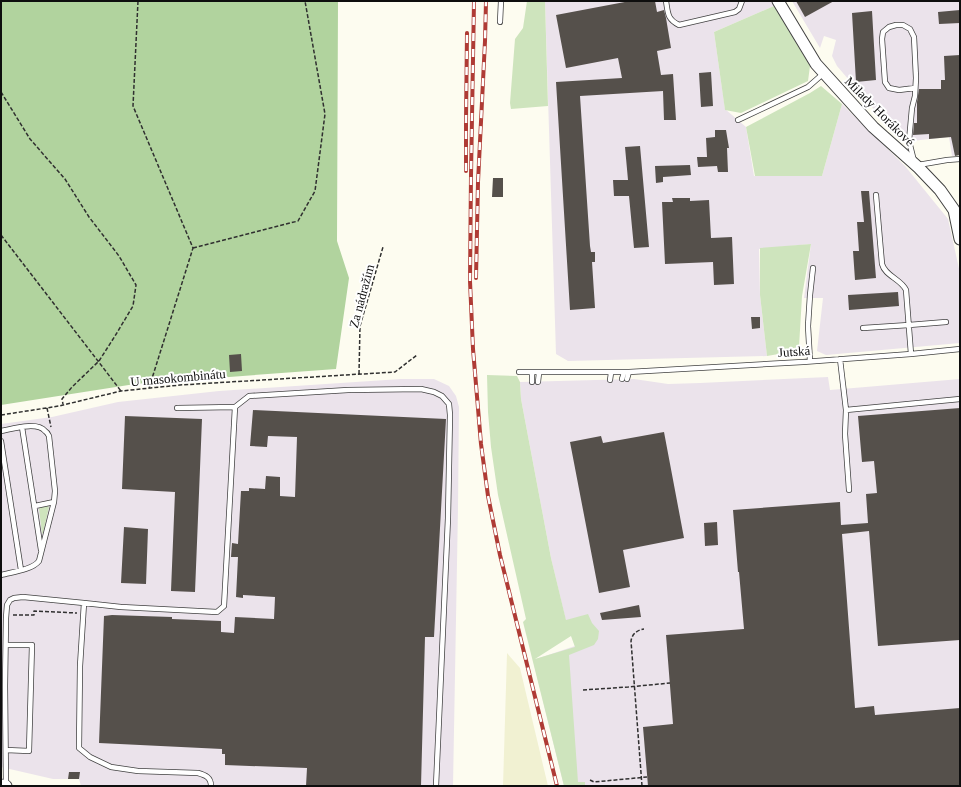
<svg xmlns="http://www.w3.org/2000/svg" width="961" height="787" font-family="Georgia,serif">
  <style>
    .industrial { fill: #ebe3eb }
    .farmland { fill: #f1f1d2 }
    .green { fill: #cee4bd; fill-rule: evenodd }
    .forest { fill: #b1d39e }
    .building { fill: #55504b }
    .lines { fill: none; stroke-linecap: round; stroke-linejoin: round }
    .service-casing { stroke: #414141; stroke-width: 6 }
    .tertiary-casing { stroke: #414141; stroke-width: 13 }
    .path { stroke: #303030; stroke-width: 1.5; stroke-dasharray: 4 2; stroke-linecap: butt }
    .service { stroke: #fff; stroke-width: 4.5 }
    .tertiary { stroke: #fff; stroke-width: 11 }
    .rail-casing { stroke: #af3b35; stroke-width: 4 }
    .rail { stroke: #fff; stroke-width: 2.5; stroke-dasharray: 8; stroke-linecap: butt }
    .labels { text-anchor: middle; stroke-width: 4; stroke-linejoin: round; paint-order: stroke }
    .street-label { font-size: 13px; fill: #0e0e0e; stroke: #fff }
  </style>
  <rect width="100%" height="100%" fill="#fdfcf0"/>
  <path class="industrial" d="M545,1H772L774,6L714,32L725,109L746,127L754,176H822L842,104L905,166L948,219L960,273V343L826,355L817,351L823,298H804L811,244L759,249L760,295L767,356L568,361L556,354Z
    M792,1H914V2L960,1V155L952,156L949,137L902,142L837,66L832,56L836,40L824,36L820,48Z
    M828,377L830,390L960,379V786H564L533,660L575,646L566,621L551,558L521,399L520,382L634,379L668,384L700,383Z
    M401,379H434L449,386L456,396L459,407L458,508L453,786H81L79,779H53L1,767V424L52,417L118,402L219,391Z"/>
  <path class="farmland" d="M507,653L520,668L548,786H503Z"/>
  <path class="green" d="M527,1H545L548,106L511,109L510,103L515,39L523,28Z
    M774,6L810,66L808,81L741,113L725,110L714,32Z
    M821,86L842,104L822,176H755L746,127L810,93Z
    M811,244L802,296L799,347L796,351L767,356L760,295V248Z
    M487,375L517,376L520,382L521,399L551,558L566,620L588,614L592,623L599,631L598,639L594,645L569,655L578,782H585V786H564L523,622L526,619L498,495L491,447L488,412ZM571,636L575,647L535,659Z
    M48,506L49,507L43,534L42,533L39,509L40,507Z"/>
  <path class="forest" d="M1,1H338L337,241L349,278L336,369L135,384L1,405Z"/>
  <path class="building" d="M630,1H655L657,12L664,10L666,18L671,48L657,51L661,75L673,74L676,120H664L663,91L580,96L590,246L591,252H595V262H592L595,308L570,310L556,82L622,78L618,58L566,68L556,15Z
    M796,1H834L805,17Z
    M960,10V23L939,24L938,12Z
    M872,11L876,80L856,82L852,13Z
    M960,55V136H959L960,155L955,156L951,137L929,139V134L913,135L914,123H917V102L919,89H941V80H945L944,56Z
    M711,72L713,106L701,107L699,73Z
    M715,130H726L729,148H727L728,172H718L717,166L698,167L697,157H707L706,138L715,137Z
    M640,146L649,247L634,248L629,196H614L613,180H628L625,147Z
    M690,165L691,175L663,177V182L656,183L655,166Z
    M493,178H503V197H492Z
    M861,191H869L876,278L855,280L853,251H859L857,222H864Z
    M672,198H690V201L709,200L711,238L732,237L734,284L714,285L713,262L665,264L662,202H673Z
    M898,292L899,306L849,310L848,295Z
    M751,317H760V328L752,329Z
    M241,354L242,371L230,372L229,355Z
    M960,408V640L878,646L869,531L842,534L855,708L874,706L875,715L960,708V786H678L677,785L648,786L643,727L673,724L666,635L744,629L739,572H738L733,510L840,502L841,525L868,523L866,494L877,493L874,461L862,462L858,416Z
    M253,410L446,419L434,637H425L421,786H306L307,768L225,765V754H222V749L99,743L104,616L112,615L172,617V619L221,621V632L234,633L235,617L274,619L275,597L243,595V598L236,597L238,557H231L232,543L238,544L241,491H249V488L265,489L266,476L280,477V496L295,497L297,437L268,436L267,447L250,446Z
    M125,416L202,419L195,592L171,591L175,492L122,489Z
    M664,432L684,538L623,550L630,587L599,593L570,442L601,436L603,443Z
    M717,522L718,545L705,546L704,523Z
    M124,527L148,529L146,584L121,583Z
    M639,605L641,617L602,620L600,613Z
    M69,772H80L79,779H68Z"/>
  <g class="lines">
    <defs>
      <path id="service" d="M666,1C668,13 667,19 679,25L735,12L739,9L742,1
        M500,22L501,1
        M738,120L808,87L824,73
        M914,161L909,141L912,108L915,96L916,78L914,37L910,29L903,25H896L889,27L883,32L882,39L885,82L889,88L899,90L915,88
        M918,165L947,160L960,159
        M876,195L882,264C885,276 901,279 906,290L911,354
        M863,328L909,325L946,322
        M840,359L846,410L960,399
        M810,361L808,326L810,295L813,268
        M519,372H629L803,362L911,354L960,349
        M622,379L624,373
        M627,379L629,372
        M610,380L611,373
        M532,382V373
        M538,382L539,373
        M235,407L249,396L348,390L421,389L434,392L442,396L449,404L450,415L448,518L436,786
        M177,408L235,407L224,606L217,612L121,607L84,603L80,666L79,748L90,757L111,767L138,771L198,773C205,775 211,777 211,786
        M846,410L845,434L849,490
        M22,427L41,550
        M1,431C12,429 37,421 45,431C47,432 48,434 49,436L55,491L54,502L39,561C32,570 12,572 1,575
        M1,441L21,570
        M35,506L54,502
        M6,645H32L29,751L6,750
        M6,786L5,686L6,618L7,605L10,600L14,598L23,597L84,603"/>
      <path id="tertiary" d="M778,1L816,64L873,127L919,168L940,190L954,210L960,239
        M1,785L6,786"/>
    </defs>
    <use href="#service" class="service-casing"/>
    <use href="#tertiary" class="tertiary-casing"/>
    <path class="path" d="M138,1L133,106L193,248L149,388
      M1,92L30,139L65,179L89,217L119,256L136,285L133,306L115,336L99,361L72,387L62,399L63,404
      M1,235L121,391
      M193,248L298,221L315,191L325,114L305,1
      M359,374L360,326L383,247
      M47,408L51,427
      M1,415L59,406L121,391L180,385L395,372L417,355
      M13,615H34V611L77,613
      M583,690L628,687L670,683
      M590,780L594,782L647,777
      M642,786L631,641C632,634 637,630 644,629"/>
    <use href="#service" class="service"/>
    <use href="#tertiary" class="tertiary"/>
    <defs>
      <path id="rail" d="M474,1L471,175L470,281L473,349L481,444L488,496L500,555L557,786
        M466,171V121L467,33
        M476,278L478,182L485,41L486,1"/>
    </defs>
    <use href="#rail" class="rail-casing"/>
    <use href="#rail" class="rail"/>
  </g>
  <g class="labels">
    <g class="street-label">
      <text transform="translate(880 111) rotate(45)" y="5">Milady Horákové</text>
      <text transform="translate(361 296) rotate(-75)" y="5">Za nádražím</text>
      <text transform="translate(794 351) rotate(-4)" y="5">Jutská</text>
      <text transform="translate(178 377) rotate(-5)" y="5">U masokombinátu</text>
    </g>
  </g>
  <rect width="961" height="787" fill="none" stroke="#0e0e0e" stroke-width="4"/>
</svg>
